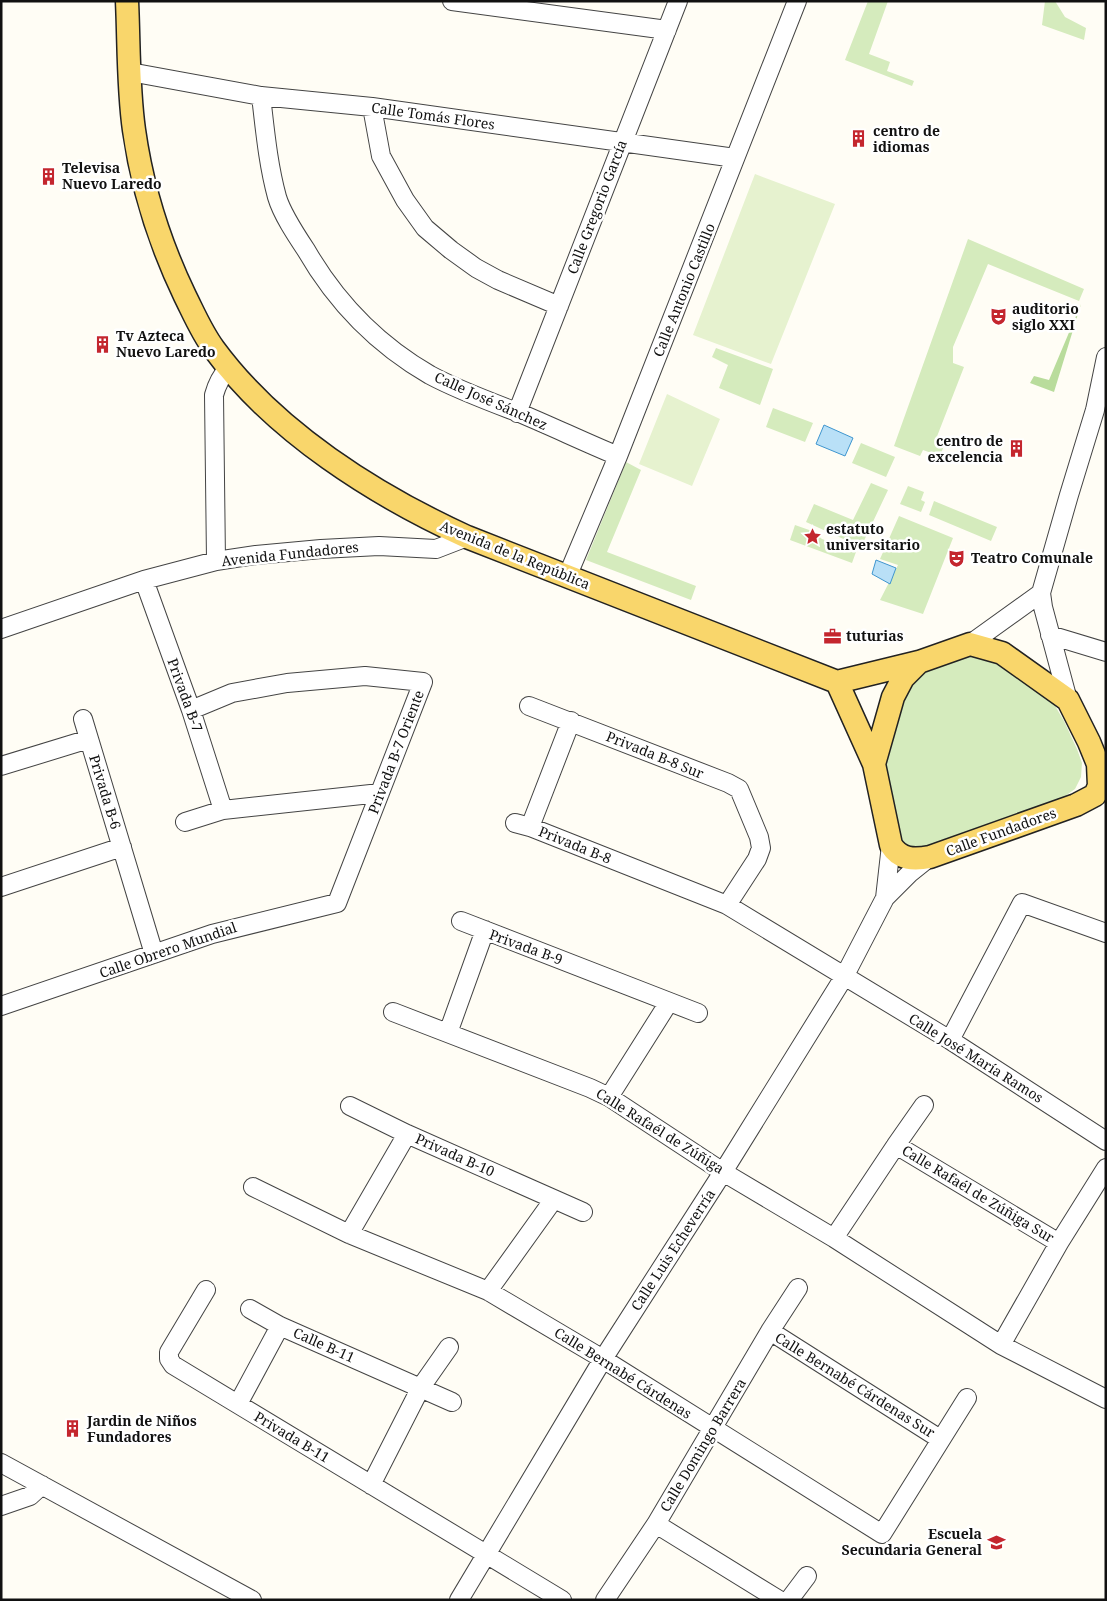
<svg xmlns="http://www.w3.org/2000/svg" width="1107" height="1601" font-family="'Noto Serif',serif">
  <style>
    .green { fill: #d5ebbd }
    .forest { fill: #b9dc9c }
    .pitch { fill: #e6f2cf }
    .water { fill: #b9e0f7; stroke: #3f96cf }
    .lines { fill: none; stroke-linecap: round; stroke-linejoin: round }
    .minor-casing { stroke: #444; stroke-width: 20 }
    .major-casing { stroke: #222; stroke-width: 25 }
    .minor { stroke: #fff; stroke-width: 18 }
    .major { stroke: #f9d66b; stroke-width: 22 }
    .labels { text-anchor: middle; stroke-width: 5; stroke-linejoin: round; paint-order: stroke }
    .street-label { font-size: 14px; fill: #111; stroke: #fff }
    .poi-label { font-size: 14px; font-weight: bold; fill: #111; stroke: #fff; text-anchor: start }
  </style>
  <rect width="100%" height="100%" fill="#fffdf5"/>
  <path class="green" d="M868,1H888L869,54L890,62L887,71L914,81L912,86L845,60Z
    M1045,1H1055L1065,17L1086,28L1084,40L1042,25Z
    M968,239L1084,289L1079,301L988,264L953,347V363L964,367L936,439L945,443L940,456L923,450L920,456L894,446Z
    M716,348L773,369L760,405L719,388L728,365L712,357Z
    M773,408L813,423L805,442L766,427Z
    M861,443L895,457L886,477L852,463Z
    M626,462L641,470L607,552L696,586L691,600L586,560Z
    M871,483L888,490L861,547L806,522L814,504L853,520Z
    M908,486L924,492L921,500L925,502L921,512L900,504Z
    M934,501L997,527L991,541L929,515Z
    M899,516L953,538L923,614L880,600L898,565L880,559Z
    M795,525L812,531L822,539L856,552L852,563L790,540Z
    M984,651L1054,704L1064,721L1077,749L1082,763L1081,777L1075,789L1061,799L930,854L900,852L883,784L887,731L918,671Z"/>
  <path class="forest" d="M1081,304L1054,392L1030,383L1034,376L1049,380Z"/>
  <path class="pitch" d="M755,174L835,204L771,364L693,335Z
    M667,394L720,419L692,486L639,464Z"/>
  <path class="water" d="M824,425L853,438L845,456L816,444Z
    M876,560L896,568L890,584L872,574Z"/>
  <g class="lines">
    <defs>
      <path id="minor" d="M452,1L667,30
        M130,72L261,96L372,107L735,158
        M261,96C265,130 268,164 277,197C282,214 296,235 306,250C336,302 378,345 430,375C458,390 488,401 517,412C551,426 584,442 618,456
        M372,107L381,156L405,200L425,228L451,250L476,268L498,280L559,306
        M517,413L678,1
        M216,561L214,395C217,384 221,376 229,367
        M567,577L618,456L797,1
        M144,580L191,710L223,810
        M1,629L144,580L216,561L256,555L321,549L379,546L436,549L467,537
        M1050,635L1106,652
        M970,644L1041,593
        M1068,700L1043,607L1041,593L1069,495L1095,410L1106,357
        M529,706L728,783L739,789L759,837L761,848L757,859L727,905
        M83,719L154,954
        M1,766L89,739
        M185,822L223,810L380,793
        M515,823L530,827L727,905L950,1040L1106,1141
        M530,827L571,721
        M1,887L122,847
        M885,898L891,845
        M461,921L698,1013
        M1,1006L212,934L337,903L423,682L365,676L287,683L232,693L191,710
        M393,1012L590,1088L609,1097L723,1172L834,1238L1001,1345L1106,1399
        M448,1033L485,930
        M950,1040L1022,903L1106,933
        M609,1097L669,1002
        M350,1106L407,1134L583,1212
        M896,1145L1059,1243
        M253,1187L349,1234L488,1291L603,1359L882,1534L967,1398
        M349,1234L407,1134
        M834,1238L896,1145L924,1105
        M206,1290L169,1352V1359L173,1365L562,1600
        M488,1291L554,1199
        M250,1309L280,1326L452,1402
        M770,1331L940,1439
        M1001,1345L1059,1243L1106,1168
        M238,1404L280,1326
        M1,1463L252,1600
        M371,1485L421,1387L449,1347
        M1,1506L30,1496L42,1485
        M656,1524L779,1600
        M459,1600L603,1359L723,1172L844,977L885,898L910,873L930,857
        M605,1600L656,1524L770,1331L798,1288
        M789,1600L807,1576"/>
      <path id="major" d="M127,1C129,44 128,88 134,130C142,187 160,244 185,296C194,314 202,333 214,349C275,432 375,495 467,537L837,682
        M837,682L919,662L970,644L1002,653L1068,700L1089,742L1098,764L1099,786L1095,795L1076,805L930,857C914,860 900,860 891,845L874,764L893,697L903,678L919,662
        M837,682L874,764"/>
    </defs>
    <use href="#minor" class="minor-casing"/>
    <use href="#major" class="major-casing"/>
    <use href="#minor" class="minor"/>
    <use href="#major" class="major"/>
  </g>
  <defs>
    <symbol id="building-bare" viewBox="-9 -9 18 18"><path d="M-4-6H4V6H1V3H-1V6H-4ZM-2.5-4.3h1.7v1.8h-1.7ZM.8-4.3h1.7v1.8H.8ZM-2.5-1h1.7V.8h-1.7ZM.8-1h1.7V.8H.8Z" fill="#c4262e" stroke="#fff" stroke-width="2.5" paint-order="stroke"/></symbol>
    <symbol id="theatre-bare" viewBox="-9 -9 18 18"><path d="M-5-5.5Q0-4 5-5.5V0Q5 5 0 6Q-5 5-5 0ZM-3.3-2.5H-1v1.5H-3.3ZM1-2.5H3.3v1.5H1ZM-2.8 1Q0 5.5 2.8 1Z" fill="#c4262e" stroke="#fff" stroke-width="2.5" paint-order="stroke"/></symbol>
    <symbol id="sight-bare" viewBox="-9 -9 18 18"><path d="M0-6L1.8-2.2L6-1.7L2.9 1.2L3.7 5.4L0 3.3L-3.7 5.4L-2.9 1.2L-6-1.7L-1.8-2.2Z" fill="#c4262e" stroke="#fff" stroke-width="2.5" paint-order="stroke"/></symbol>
    <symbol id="office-bare" viewBox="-9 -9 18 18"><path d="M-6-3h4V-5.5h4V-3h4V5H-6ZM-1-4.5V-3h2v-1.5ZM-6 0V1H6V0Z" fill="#c4262e" stroke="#fff" stroke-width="2.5" paint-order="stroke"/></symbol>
    <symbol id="school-bare" viewBox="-9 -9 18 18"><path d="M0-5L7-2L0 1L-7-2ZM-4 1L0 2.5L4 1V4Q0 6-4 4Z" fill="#c4262e" stroke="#fff" stroke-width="2.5" paint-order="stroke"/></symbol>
  </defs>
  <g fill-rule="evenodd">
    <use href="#building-bare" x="846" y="126" width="25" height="25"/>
    <use href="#building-bare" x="36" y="164" width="25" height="25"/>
    <use href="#theatre-bare" x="986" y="304" width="25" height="25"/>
    <use href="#building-bare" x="90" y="332" width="25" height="25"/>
    <use href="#building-bare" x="1004" y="436" width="25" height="25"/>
    <use href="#sight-bare" x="800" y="524" width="25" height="25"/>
    <use href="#theatre-bare" x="944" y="546" width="25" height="25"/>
    <use href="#office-bare" x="820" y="624" width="25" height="25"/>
    <use href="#building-bare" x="60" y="1416" width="25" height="25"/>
    <use href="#school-bare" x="984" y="1530" width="25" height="25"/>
  </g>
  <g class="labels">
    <g class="street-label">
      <text transform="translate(433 116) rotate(8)" y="5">Calle Tomás Flores</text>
      <text transform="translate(597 207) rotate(-69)" y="5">Calle Gregorio García</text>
      <text transform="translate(684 290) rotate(-68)" y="5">Calle Antonio Castillo</text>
      <text transform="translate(491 401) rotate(24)" y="5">Calle José Sánchez</text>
      <text transform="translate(290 554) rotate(-6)" y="5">Avenida Fundadores</text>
      <text transform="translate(515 555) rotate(22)" y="5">Avenida de la República</text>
      <text transform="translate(185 695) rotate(70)" y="5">Privada B-7</text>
      <text transform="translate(396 752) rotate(-69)" y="5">Privada B-7 Oriente</text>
      <text transform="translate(655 755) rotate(22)" y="5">Privada B-8 Sur</text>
      <text transform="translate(105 792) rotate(73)" y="5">Privada B-6</text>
      <text transform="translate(1001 832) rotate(-20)" y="5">Calle Fundadores</text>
      <text transform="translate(575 845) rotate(22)" y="5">Privada B-8</text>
      <text transform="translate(526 947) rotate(20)" y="5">Privada B-9</text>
      <text transform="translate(168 950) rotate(-19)" y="5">Calle Obrero Mundial</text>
      <text transform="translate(976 1058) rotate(32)" y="5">Calle José María Ramos</text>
      <text transform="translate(660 1131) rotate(32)" y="5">Calle Rafaél de Zúñiga</text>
      <text transform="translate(455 1155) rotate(24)" y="5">Privada B-10</text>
      <text transform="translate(978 1194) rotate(31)" y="5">Calle Rafaél de Zúñiga Sur</text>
      <text transform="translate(673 1250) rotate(-57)" y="5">Calle Luis Echeverría</text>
      <text transform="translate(324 1345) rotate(24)" y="5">Calle B-11</text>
      <text transform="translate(623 1373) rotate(32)" y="5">Calle Bernabé Cárdenas</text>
      <text transform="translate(855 1385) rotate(32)" y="5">Calle Bernabé Cárdenas Sur</text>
      <text transform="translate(292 1437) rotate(31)" y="5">Privada B-11</text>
      <text transform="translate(703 1445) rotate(-59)" y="5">Calle Domingo Barrera</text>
    </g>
    <g class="poi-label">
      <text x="873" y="136">centro de<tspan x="873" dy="16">idiomas</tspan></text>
      <text x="62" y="173">Televisa<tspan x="62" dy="16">Nuevo Laredo</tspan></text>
      <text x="1012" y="314">auditorio<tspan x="1012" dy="16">siglo XXI</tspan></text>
      <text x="116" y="341">Tv Azteca<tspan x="116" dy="16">Nuevo Laredo</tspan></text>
      <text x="1003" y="446" text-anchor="end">centro de<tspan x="1003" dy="16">excelencia</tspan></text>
      <text x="826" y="534">estatuto<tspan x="826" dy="16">universitario</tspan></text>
      <text x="971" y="563">Teatro Comunale</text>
      <text x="846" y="641">tuturias</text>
      <text x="87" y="1426">Jardin de Niños<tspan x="87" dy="16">Fundadores</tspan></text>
      <text x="982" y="1539" text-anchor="end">Escuela<tspan x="982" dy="16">Secundaria General</tspan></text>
    </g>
  </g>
  <rect width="1107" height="1601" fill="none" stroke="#111111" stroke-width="5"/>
</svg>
